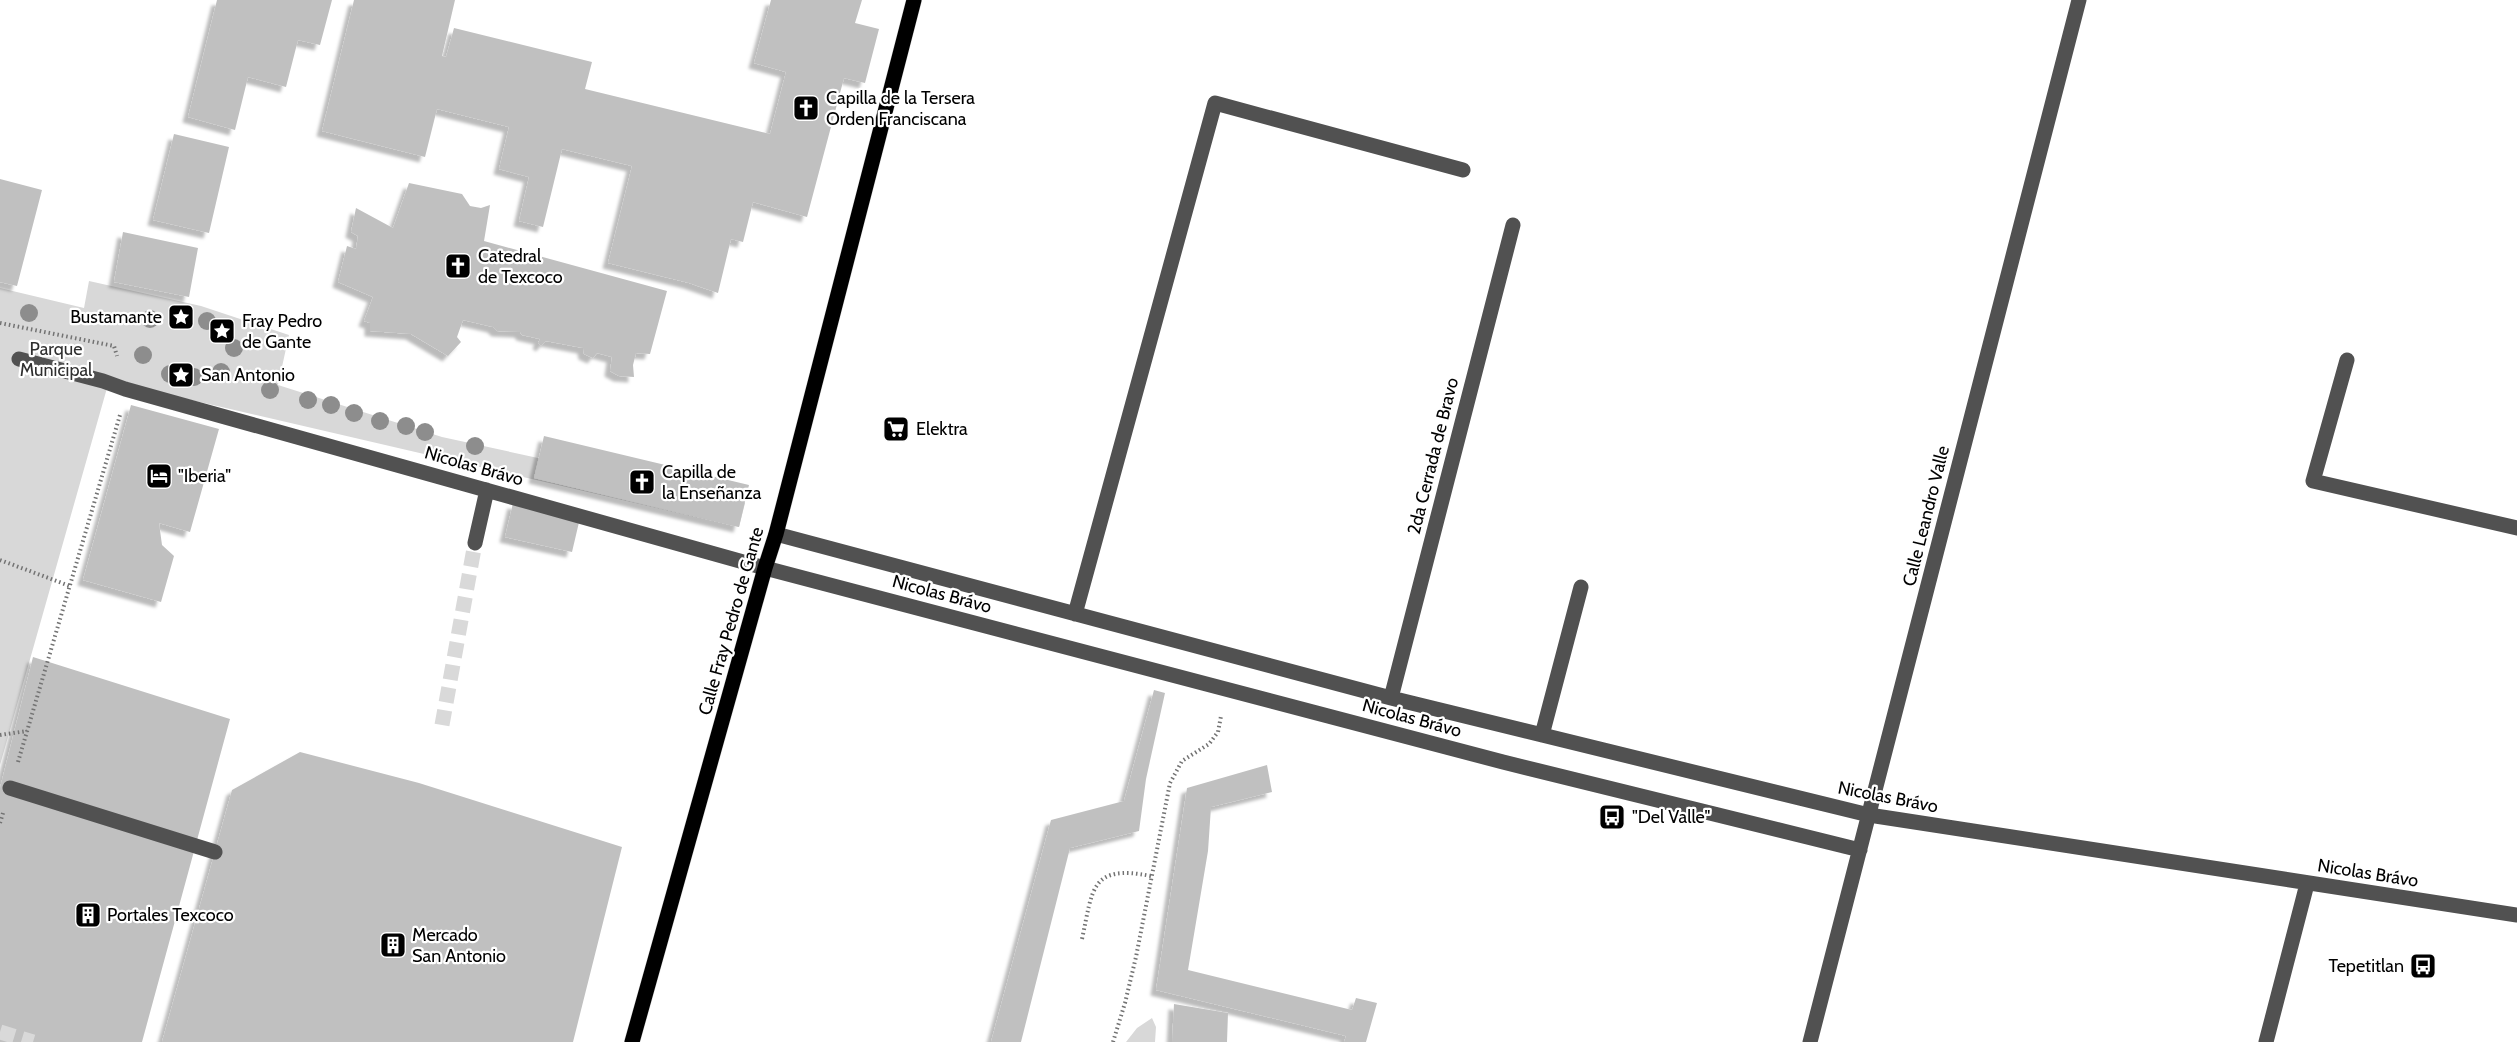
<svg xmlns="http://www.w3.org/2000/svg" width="2517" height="1042" font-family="Cabin,sans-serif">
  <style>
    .green { fill: #d8d8d8 }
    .building { fill: #c0c0c0; filter: url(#shadow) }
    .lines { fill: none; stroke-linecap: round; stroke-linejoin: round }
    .minor-tunnel { stroke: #d9d9d9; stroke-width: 15; stroke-dasharray: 15 8; stroke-linecap: butt }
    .major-casing { stroke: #dbdbdb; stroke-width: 16 }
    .path { stroke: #737373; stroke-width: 4; stroke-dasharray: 1.5 3; stroke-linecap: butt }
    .minor { stroke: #515151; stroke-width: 15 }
    .major { stroke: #000; stroke-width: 15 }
    .tree { fill: #8d8d8d }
    .labels { text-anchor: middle; stroke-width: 4.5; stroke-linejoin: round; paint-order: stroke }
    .poi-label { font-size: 18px; fill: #000; stroke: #fff; text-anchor: start }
    .park-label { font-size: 18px; fill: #2f2f2f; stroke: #fff }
    .street-label { font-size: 18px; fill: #000; stroke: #fff }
  </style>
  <defs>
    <filter id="shadow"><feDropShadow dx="-5.5" dy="5.5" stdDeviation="1.5" flood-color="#0004"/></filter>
  </defs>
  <rect width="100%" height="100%" fill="#fff"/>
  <path class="green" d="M89,281L201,306L289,335L278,385L442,437L745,503L739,527L109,381L0,765V288L84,308Z
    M1152,1018L1156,1027L1155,1042H1126L1137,1028Z"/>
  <path class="building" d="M217,0H332L320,45L298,40L286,87L248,77L235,130L188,117Z
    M354,0H455L442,56L446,57L454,28L592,62L585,89L770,134L786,72L754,63L771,0H862L855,23L879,29L865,83L844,78L807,217L753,202L743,242L731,239L718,293L689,283L608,263L632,166L562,149L543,227L519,221L529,177L499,169L509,127L437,109L425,157L322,131Z
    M174,134L229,147L209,233L153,220Z
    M0,179L42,190L17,286L0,282Z
    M409,183L462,194L470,206L481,208L490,205L484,241L667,291L650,354L636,353L633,365L634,377L619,376L610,371L612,357L597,353L593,358L584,354L583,348L546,341L541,346L538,343L540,339L522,335L520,332L497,331L493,327L463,320L457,337L461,342L448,356L411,334L370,331V323L364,321L373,297L338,282L347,246L356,249L358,236L351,232L356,208L393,228Z
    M123,232L198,248L189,297L114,282Z
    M131,405L219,429L190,532L159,523L162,545L174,556L161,602L83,580Z
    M544,436L749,485L739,527L534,478Z
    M513,503L580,518L572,552L505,537Z
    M33,657L230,719L142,1042H0V788Z
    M1154,690L1165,693L1146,779L1139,831L1070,848L1021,1042H991L1051,820L1124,801Z
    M300,752L419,783L622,847L573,1042H162L232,790Z
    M1267,765L1272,792L1211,807L1208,851L1188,970L1352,1010L1356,998L1377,1003L1366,1042H1344L1346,1036L1156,990L1187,788Z
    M1174,1004L1228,1013L1227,1042H1172Z"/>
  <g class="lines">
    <path class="minor-tunnel" d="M442,725L475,543
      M0,1032L33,1042"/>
    <defs>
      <path id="major" d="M632,1042L765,568L776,534L914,0"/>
    </defs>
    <use href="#major" class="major-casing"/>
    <path class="path" d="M0,323L114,346L117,356
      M0,560L70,586
      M0,735L27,731
      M18,762L120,415
      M0,823L3,813
      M1082,939C1093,889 1090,864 1151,876
      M1113,1042L1125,1003L1136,957L1170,783L1182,761L1209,744L1218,732L1221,716"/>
    <path class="minor" d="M19,359L103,381L125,389L765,568L1503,762L1860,850
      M2347,360L2313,481L2517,528
      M776,534L1391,698L1869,815L2517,915
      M475,543L487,490
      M1075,614L1215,103L1463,170
      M1391,698L1513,225
      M1542,735L1581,587
      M10,788L215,852
      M1810,1042L2079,0
      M2266,1042L2307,884"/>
    <use href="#major" class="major"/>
  </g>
  <g class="tree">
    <circle cx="29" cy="313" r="9"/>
    <circle cx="150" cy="319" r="9"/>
    <circle cx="207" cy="321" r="9"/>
    <circle cx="234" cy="348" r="9"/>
    <circle cx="143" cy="355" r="9"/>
    <circle cx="221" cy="372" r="9"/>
    <circle cx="170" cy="374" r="9"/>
    <circle cx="194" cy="377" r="9"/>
    <circle cx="270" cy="390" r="9"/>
    <circle cx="308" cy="400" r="9"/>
    <circle cx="331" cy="405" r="9"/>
    <circle cx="354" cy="413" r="9"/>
    <circle cx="380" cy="421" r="9"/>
    <circle cx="406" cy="426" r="9"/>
    <circle cx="425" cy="432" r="9"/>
    <circle cx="475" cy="446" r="9"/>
  </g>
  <defs>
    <symbol id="church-square" viewBox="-11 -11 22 22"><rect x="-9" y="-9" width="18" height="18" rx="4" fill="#000" stroke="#fff"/><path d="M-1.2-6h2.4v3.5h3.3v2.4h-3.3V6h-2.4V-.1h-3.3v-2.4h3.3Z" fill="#fff"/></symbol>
    <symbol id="sight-square" viewBox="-11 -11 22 22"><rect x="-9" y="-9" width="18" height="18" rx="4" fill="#000" stroke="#fff"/><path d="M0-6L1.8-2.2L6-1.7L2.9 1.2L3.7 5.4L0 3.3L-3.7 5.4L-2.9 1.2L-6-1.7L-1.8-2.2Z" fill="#fff"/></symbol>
    <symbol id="supermarket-square" viewBox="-11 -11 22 22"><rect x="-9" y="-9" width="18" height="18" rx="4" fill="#000" stroke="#fff"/><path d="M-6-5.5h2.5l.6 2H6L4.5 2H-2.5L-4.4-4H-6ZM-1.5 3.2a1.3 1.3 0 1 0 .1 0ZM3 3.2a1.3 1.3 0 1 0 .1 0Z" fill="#fff"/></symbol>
    <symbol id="hotel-square" viewBox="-11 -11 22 22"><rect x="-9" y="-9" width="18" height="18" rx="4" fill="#000" stroke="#fff"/><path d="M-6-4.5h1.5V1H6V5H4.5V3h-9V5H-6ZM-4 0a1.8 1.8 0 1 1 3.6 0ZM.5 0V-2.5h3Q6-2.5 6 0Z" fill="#fff"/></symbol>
    <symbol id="bus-square" viewBox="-11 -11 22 22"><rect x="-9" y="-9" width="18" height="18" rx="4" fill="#000" stroke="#fff"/><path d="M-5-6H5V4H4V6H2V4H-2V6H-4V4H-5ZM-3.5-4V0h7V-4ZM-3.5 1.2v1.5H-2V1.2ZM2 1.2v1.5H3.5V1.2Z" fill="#fff"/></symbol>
    <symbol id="building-square" viewBox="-11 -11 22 22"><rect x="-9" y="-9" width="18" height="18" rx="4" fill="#000" stroke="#fff"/><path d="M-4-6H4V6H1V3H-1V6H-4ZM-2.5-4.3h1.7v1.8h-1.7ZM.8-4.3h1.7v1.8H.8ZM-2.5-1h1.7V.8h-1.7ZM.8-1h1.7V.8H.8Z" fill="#fff"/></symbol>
  </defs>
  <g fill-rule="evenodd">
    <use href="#church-square" x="791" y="93" width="30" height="30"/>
    <use href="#church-square" x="443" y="251" width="30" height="30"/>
    <use href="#sight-square" x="166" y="302" width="30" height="30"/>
    <use href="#sight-square" x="207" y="316" width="30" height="30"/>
    <use href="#sight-square" x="166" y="360" width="30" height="30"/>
    <use href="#supermarket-square" x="881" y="414" width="30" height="30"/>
    <use href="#hotel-square" x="144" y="461" width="30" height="30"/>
    <use href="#church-square" x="627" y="467" width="30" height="30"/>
    <use href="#bus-square" x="1597" y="802" width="30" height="30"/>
    <use href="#building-square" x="73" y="900" width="30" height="30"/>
    <use href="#building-square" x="378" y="930" width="30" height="30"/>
    <use href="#bus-square" x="2408" y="951" width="30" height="30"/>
  </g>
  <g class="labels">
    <g class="poi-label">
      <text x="826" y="104">Capilla de la Tersera<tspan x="826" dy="21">Orden Franciscana</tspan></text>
      <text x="478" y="262">Catedral<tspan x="478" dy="21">de Texcoco</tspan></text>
      <text x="162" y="323" text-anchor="end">Bustamante</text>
      <text x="242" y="327">Fray Pedro<tspan x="242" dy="21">de Gante</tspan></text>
      <text x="201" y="381">San Antonio</text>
      <text x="916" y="435">Elektra</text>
      <text x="662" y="478">Capilla de<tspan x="662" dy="21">la Enseñanza</tspan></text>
      <text x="178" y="482">"Iberia"</text>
      <text x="1632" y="823">"Del Valle"</text>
      <text x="107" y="921">Portales Texcoco</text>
      <text x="412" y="941">Mercado<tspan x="412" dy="21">San Antonio</tspan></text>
      <text x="2404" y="972" text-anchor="end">Tepetitlan</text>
    </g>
    <g class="park-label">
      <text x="56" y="355">Parque<tspan x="56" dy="21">Municipal</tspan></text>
    </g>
    <g class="street-label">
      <text transform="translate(1433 456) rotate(-76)" y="6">2da Cerrada de Bravo</text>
      <text transform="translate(474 466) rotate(16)" y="6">Nicolas Brávo</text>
      <text transform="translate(1926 516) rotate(-76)" y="6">Calle Leandro Valle</text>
      <text transform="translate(942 594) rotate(15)" y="6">Nicolas Brávo</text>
      <text transform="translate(731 621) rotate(-74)" y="6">Calle Fray Pedro de Gante</text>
      <text transform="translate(1412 718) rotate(15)" y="6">Nicolas Brávo</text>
      <text transform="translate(1888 797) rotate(11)" y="6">Nicolas Brávo</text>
      <text transform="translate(2368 873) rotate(9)" y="6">Nicolas Brávo</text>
    </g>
  </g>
</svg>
